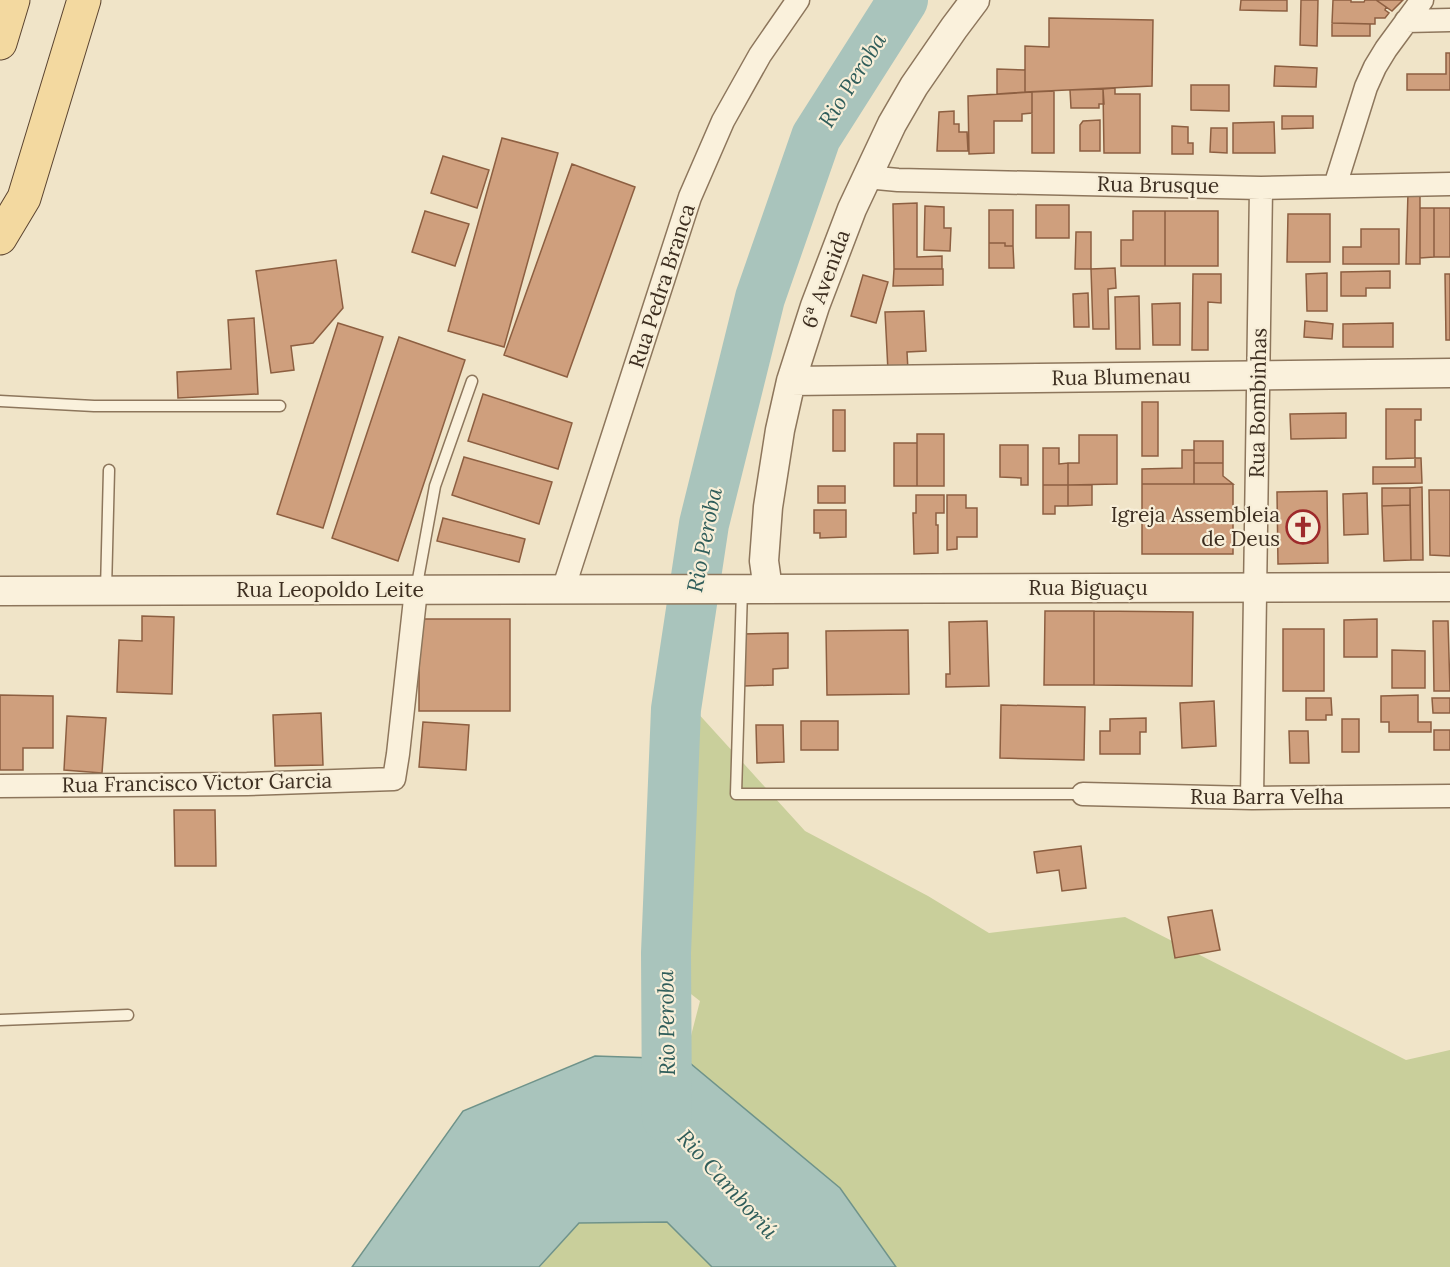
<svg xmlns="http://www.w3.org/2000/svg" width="1450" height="1267" font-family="Lora,serif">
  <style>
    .green { fill: #c9cf9b }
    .water { fill: #a9c4bc; stroke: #6f938a; stroke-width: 1.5 }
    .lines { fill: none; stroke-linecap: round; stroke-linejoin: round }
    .river { stroke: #a9c4bc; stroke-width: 50 }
    .building { fill: #cf9f7d; stroke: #8d5f41; stroke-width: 1.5 }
    .service-casing { stroke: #8d765c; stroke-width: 13 }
    .minor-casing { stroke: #8d765c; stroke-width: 25 }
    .tertiary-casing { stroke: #8d765c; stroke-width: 31 }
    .primary-casing { stroke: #5b4430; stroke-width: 35 }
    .service { stroke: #faf1dc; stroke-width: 10 }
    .minor { stroke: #faf1dc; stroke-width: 22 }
    .tertiary { stroke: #faf1dc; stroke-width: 28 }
    .primary { stroke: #f3d9a0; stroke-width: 33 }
    .labels { text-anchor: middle; stroke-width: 4.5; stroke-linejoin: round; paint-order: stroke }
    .street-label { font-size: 21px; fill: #3d2e20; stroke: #f7eed8 }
    .poi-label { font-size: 21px; fill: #3d2e20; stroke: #f7eed8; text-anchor: end }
    .water-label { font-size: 22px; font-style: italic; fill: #2f5d5a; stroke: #f7eed8 }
  </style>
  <rect width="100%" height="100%" fill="#f0e4c8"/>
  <path class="green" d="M695,710L805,831L928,896L989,933L1125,917L1406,1060L1450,1050V1267H896L840,1188L685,1059L700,1001L669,977Z
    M667,1222L712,1267H540L579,1223Z"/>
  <path class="water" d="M595,1056L685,1059L840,1188L896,1267H712L667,1222L579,1223L539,1267H352L463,1111Z"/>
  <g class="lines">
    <path class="river" d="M667,1118L666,953L676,709L704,524L760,298L816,137L903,0"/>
  </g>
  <path class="building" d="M1241,0H1287V11L1240,10Z
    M1301,0H1318L1317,46L1300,45Z
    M1333,0H1351V2H1364L1365,0H1376L1386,7L1385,10L1389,13L1385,18H1375V24L1332,23Z
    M1376,0H1403L1392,11Z
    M1049,18L1153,20L1152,86L1025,92V46L1049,47Z
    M1332,23L1370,24V36H1332Z
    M1446,53H1450V90H1407V74H1446Z
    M1275,66L1317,68L1316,87L1274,86Z
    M997,69L1025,70V92L997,94Z
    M1191,85H1229V111L1191,110Z
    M1115,88V94H1140V153H1104L1103,89Z
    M1103,89L1104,104H1099V108H1071L1070,90Z
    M1054,91V153H1032V92Z
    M1032,92V113L1022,114V121H994V153L969,154L968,96Z
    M954,111V124H959V132H967L968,151H937L939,112Z
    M1282,116H1313V128L1282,129Z
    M1100,120V151H1080V125L1083,121Z
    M1274,122L1275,153H1233V123Z
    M1172,126L1188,127V143H1193V154H1172Z
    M1211,128H1227V153L1210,152Z
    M502,138L558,153L504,347L448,331Z
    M443,156L489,170L477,208L431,193Z
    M572,164L635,187L567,377L504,355Z
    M1408,192H1420V264H1406Z
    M917,203V257L942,256V269H894L893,204Z
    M1036,205H1069V238H1036Z
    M925,206L944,207V228H951L950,251L924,250Z
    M1420,208H1434V257L1420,258Z
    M1434,208H1450V257H1434Z
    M989,210H1013V246H1005V243H989Z
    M425,211L469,224L455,266L412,252Z
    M1133,211H1165V266H1121V240H1133Z
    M1165,211H1218V266H1165Z
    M1288,214H1330V262H1287Z
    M1361,229H1399V264H1343V247H1361Z
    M1076,232H1091V269H1075Z
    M989,243H1005V246H1013L1014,268H989Z
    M336,260L343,308L313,343L291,346L294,370L271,373L256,271Z
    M1115,268L1116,288L1108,289L1109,329H1093L1091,269Z
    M894,269H943V285L893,286Z
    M1390,271V288H1366V296H1341V272Z
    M1327,273V311H1307L1306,274Z
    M1193,274H1221V303L1208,302V350H1192Z
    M1445,274H1450V340H1446Z
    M863,275L888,282L876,323L851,316Z
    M1088,293L1089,327H1074L1073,294Z
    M1139,296L1140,349H1116L1115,297Z
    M1180,303V345H1153L1152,304Z
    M924,311L926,351L907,352L908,370L888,371L885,312Z
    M254,318L258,394L178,398L177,372L231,369L228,320Z
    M1305,321L1333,324L1332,339L1304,337Z
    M338,323L383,337L323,528L277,514Z
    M1393,323V347H1343V324Z
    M399,337L465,360L398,561L332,538Z
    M483,394L572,423L558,469L468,441Z
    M1142,402H1158V456H1142Z
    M1386,409H1421V420H1415V458L1386,459Z
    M833,410H845V451H833Z
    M1346,413V438L1291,439L1290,414Z
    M917,434H944V486H917Z
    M1079,435H1117V484L1068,485V463H1079Z
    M1194,441H1223V463H1194Z
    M894,443H917V486H894Z
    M1000,445H1028V485H1021V478L1000,477Z
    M1043,448H1059V464L1068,463V485H1043Z
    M1182,450H1194V484H1142V469L1182,468Z
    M464,457L552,482L539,524L452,495Z
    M1415,458H1421L1422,483L1373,484V467H1415Z
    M1194,463H1223V476L1233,484H1194Z
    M1142,484H1233V554H1142Z
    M1043,485H1068V506H1055V514H1043Z
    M1068,485H1092V505L1068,506Z
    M818,486H845V503H818Z
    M1422,487L1423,560H1411L1410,488Z
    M1382,488H1410V505L1382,506Z
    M1429,490H1450V556L1430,555Z
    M1327,491L1328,563L1278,564L1277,492Z
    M1367,493L1368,534L1344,535L1343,494Z
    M916,495H944V513H936V525H938V553L914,554L913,513H916Z
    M947,495H966V508H977V537H957V549L947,550Z
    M1410,505L1411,560L1384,561L1382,506Z
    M814,510H846V537L820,538V533H814Z
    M443,518L525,539L519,562L437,541Z
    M1045,611H1094V685H1044Z
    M1094,611L1193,612L1192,686L1094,685Z
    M142,616L174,617L172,694L117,692L119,640L142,641Z
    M419,619H510V711H419Z
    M1377,619V657H1344V620Z
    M987,621L989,686L946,687V674H950L949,622Z
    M1433,621H1448L1450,691H1434Z
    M1283,629H1324V691H1283Z
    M908,630L909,694L827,695L826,631Z
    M788,633V668L773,669V685L744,686L743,634Z
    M1392,650L1425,651V688H1392Z
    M0,695L53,696V748H23V770H0Z
    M1418,695V722H1431V732H1389V722H1381V696Z
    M1306,698H1331L1332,715H1326V720H1306Z
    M1432,698H1450V713H1433Z
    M1214,701L1216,746L1182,748L1180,703Z
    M1001,705L1085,707L1084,760L1000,758Z
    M321,713L323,765L275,766L273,715Z
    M67,716L106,718L102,773L64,770Z
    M1146,718V732H1140V754H1100V731H1110V719Z
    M1342,719H1359V752H1342Z
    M801,721H838V750H801Z
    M423,722L469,725L466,770L419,767Z
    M756,725H783L784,762L757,763Z
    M1434,730H1450V750H1434Z
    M1289,731H1308L1309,763H1290Z
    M174,810H215L216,866H175Z
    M1081,846L1086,888L1062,891L1059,870L1037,873L1034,852Z
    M1212,910L1220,950L1175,958L1168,917Z"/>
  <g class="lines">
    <defs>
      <path id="service" d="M0,401L94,406H280
        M742,589L736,794H1083
        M106,590L109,470
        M416,590L435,486L472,381
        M0,1020L128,1015"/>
      <path id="minor" d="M1406,21L1450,20
        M866,177L898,180L1261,188L1450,184
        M1335,186L1366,87L1375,67L1386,49L1422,0
        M563,590L690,197L723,121L760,55L798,0
        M0,786L247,784L394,779L398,754L416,590
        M1083,794L1252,798L1450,796
        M1252,798L1261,188"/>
      <path id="tertiary" d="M791,381L1450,373
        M768,589L764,561L768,507L780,430L791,381L815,306L852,209L892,124L914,86L954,28L975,0
        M0,591L1450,587"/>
      <path id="primary" d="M0,43L13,0
        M0,238L24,198L84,0"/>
    </defs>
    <use href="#service" class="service-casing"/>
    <use href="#minor" class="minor-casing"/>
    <use href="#tertiary" class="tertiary-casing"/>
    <use href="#primary" class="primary-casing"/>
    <use href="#service" class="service"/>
    <use href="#minor" class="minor"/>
    <use href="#tertiary" class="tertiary"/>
    <use href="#primary" class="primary"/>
  </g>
  <defs>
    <symbol id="church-ring" viewBox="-11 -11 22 22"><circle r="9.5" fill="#f7eed8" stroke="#9e2a2b" stroke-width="1.5"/><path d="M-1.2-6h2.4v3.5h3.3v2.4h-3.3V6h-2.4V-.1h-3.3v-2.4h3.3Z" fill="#9e2a2b"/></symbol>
  </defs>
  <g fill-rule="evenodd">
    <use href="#church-ring" x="1284" y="508" width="38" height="38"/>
  </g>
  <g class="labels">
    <g class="street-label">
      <text transform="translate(1158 185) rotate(1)" y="7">Rua Brusque</text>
      <text transform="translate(826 279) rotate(-70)" y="7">6ª Avenida</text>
      <text transform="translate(662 286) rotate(-72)" y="7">Rua Pedra Branca</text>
      <text transform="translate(1121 377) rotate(-1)" y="7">Rua Blumenau</text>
      <text transform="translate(1258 403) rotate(-89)" y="7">Rua Bombinhas</text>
      <text x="1088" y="595">Rua Biguaçu</text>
      <text x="330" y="597">Rua Leopoldo Leite</text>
      <text transform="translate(197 783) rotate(-1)" y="7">Rua Francisco Victor Garcia</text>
      <text x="1267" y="804">Rua Barra Velha</text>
    </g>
    <g class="poi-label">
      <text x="1280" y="522">Igreja Assembleia<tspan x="1280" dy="24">de Deus</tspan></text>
    </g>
    <g class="water-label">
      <text transform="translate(852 80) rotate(-58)" y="8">Rio Peroba</text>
      <text transform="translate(704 540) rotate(-79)" y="8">Rio Peroba</text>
      <text transform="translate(666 1023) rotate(-91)" y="8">Rio Peroba</text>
      <text transform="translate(728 1184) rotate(48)" y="8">Rio Camboriú</text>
    </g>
  </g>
</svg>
